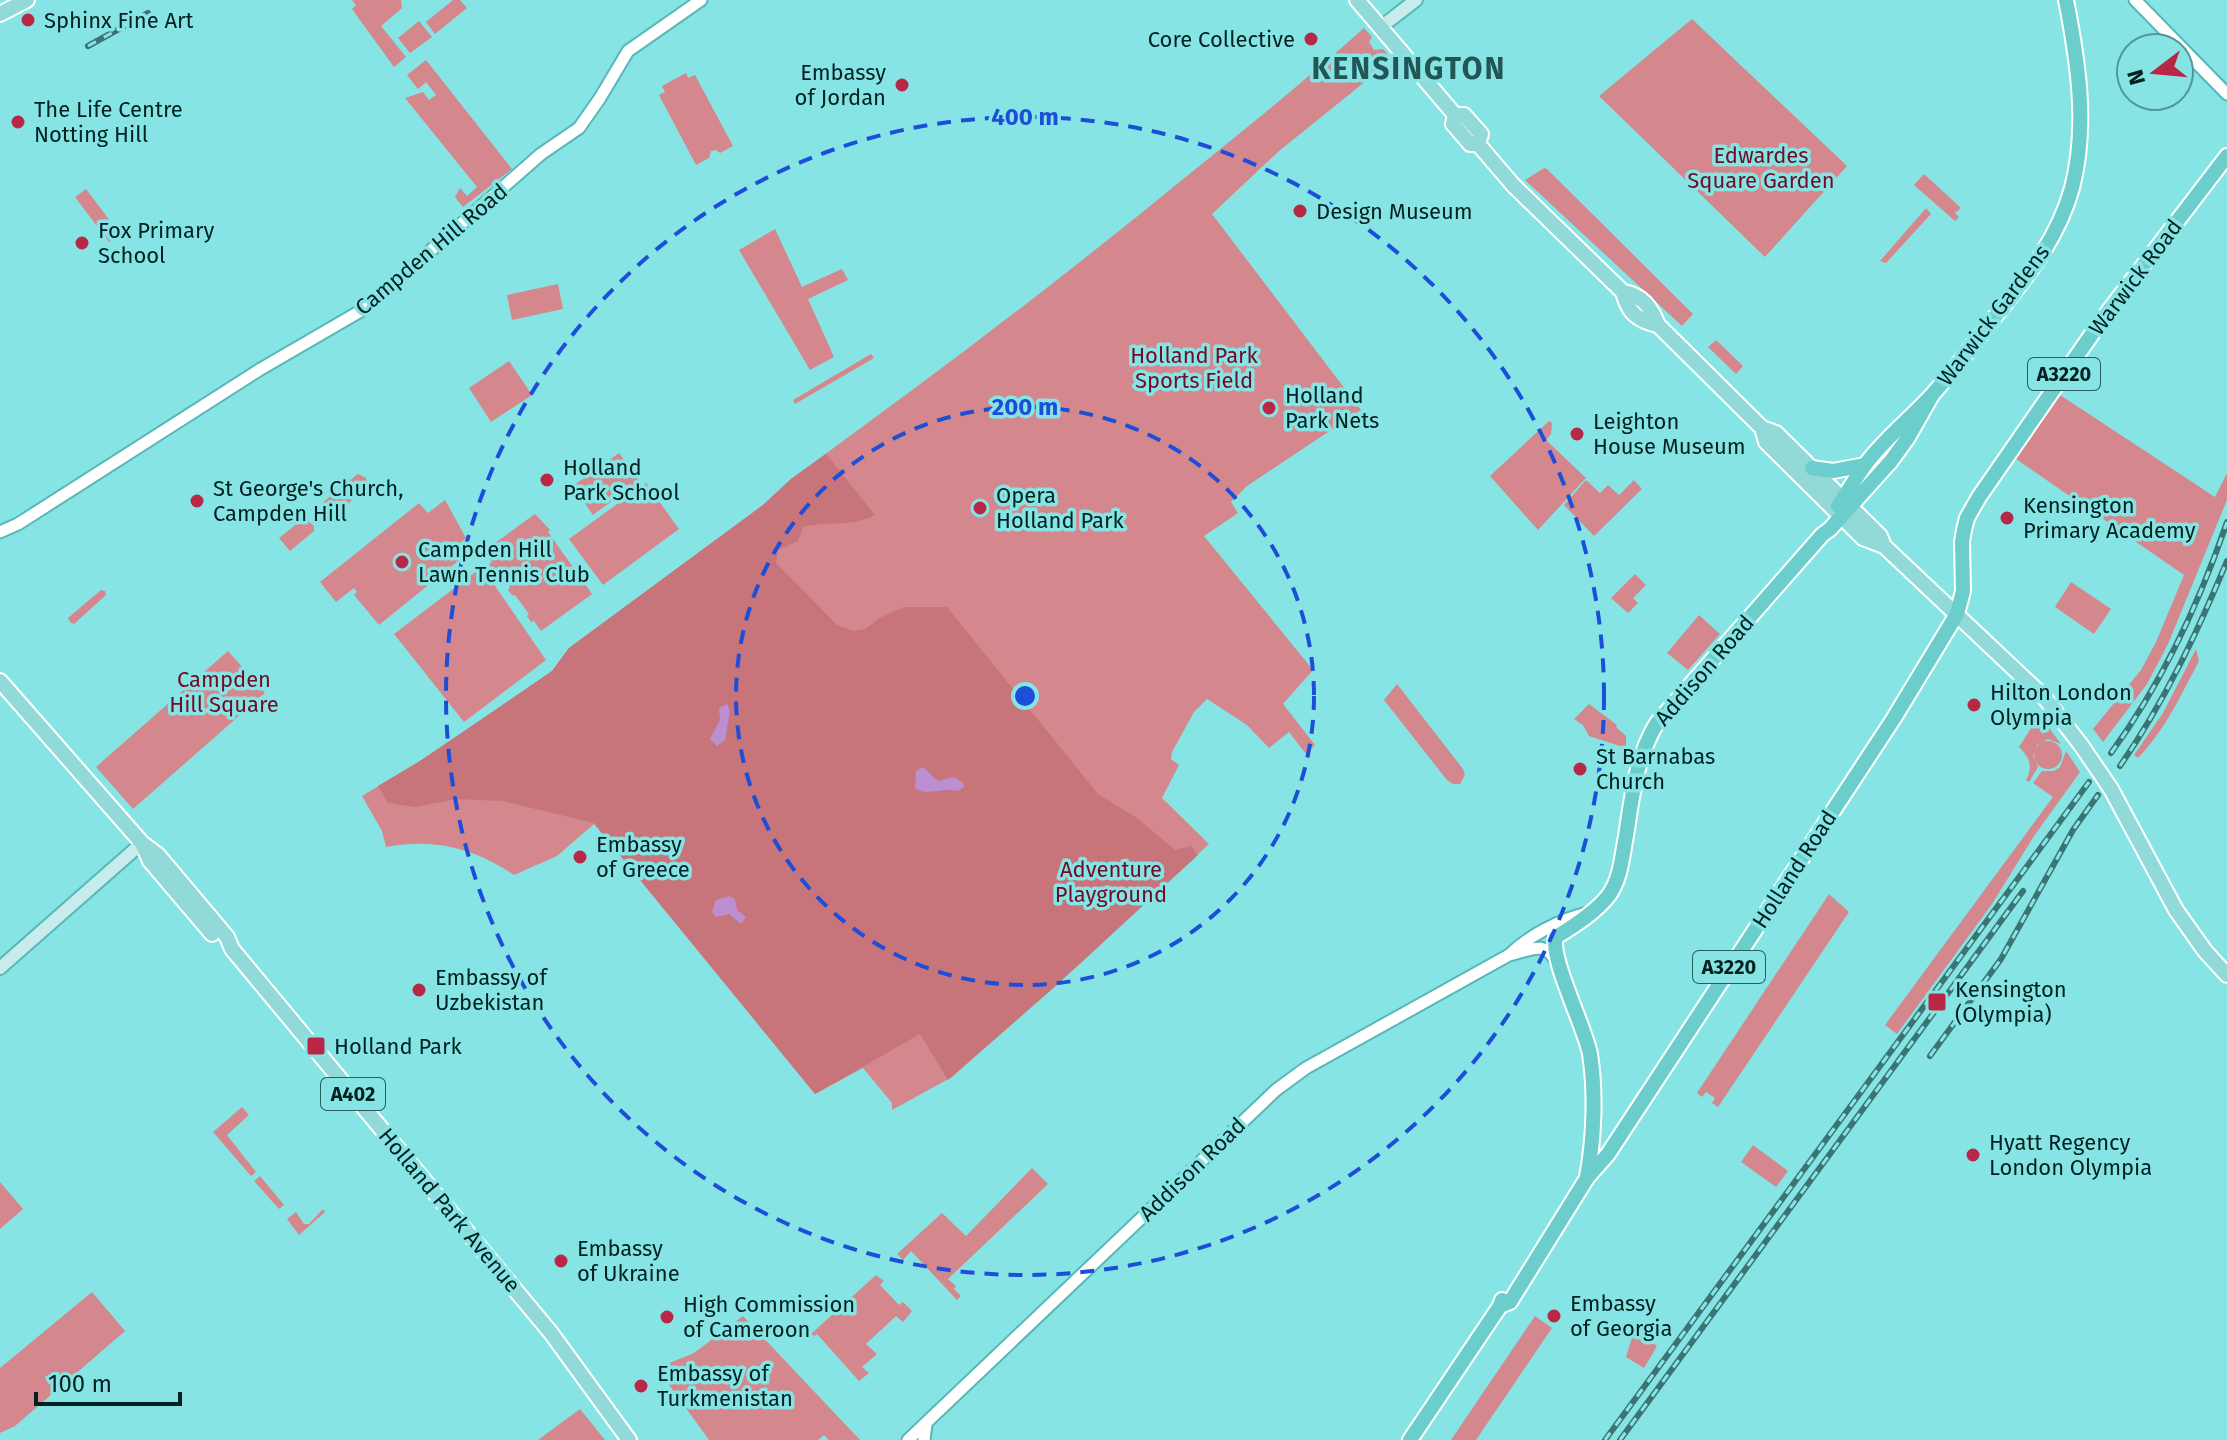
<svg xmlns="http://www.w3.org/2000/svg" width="2227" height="1440" font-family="'Fira Sans',sans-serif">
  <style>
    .green { fill: #d4878c }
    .forest { fill: #c7747b }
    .water { fill: #bc90d0 }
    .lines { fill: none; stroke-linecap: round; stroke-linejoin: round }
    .tertiary-casing { stroke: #58b7b7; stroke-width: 15 }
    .secondary-casing { stroke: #58b7b7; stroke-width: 16 }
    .primary-casing { stroke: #fff; stroke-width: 18 }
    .trunk-casing { stroke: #fff; stroke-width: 18 }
    .tertiary { stroke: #fff; stroke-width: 11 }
    .secondary { stroke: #c8ecec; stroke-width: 12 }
    .primary { stroke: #91dad9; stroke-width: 14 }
    .trunk { stroke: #6ccecc; stroke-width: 14 }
    .rail-casing { stroke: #3a7574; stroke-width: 6 }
    .rail { stroke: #86e5e4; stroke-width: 3; stroke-dasharray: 9; stroke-linecap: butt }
    .primary-bridge-casing { stroke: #fff; stroke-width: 18; stroke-linecap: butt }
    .primary-bridge { stroke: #91dad9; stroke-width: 14 }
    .ring { fill: none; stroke: #1d4ed8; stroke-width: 4; stroke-dasharray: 14 10 }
    .poi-dot { fill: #b82745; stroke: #86e5e4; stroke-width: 3 }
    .labels { text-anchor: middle; stroke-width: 7; stroke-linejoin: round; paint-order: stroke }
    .shield { fill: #86e5e4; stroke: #2a5c5c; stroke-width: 2 }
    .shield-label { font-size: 20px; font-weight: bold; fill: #022121 }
    .poi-label { font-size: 22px; fill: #022121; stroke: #86e5e4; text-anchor: start }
    .park-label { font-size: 22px; fill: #720b25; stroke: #86e5e4 }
    .street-label { font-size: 22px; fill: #022121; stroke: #86e5e4 }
    .district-label { font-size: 30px; font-weight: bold; letter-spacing: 2px; fill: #255; stroke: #86e5e4 }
    .centre { fill: #1d4ed8; stroke: #86e5e4; stroke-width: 4 }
    .ring-label { font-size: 24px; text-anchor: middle; font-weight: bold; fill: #1d4ed8; stroke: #86e5e4; stroke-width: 7; stroke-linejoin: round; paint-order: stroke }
  </style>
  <rect width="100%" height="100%" fill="#86e5e4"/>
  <path class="green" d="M352,0H401L402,8L381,26L406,57L394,67L352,9L356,5Z
    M453,0H460L467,8L435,34L426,22Z
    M1692,19L1847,166L1765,257L1599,96Z
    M419,21L432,37L410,53L398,38Z
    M1364,28L1372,37L1369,42L1374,50L1383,49L1392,60L1279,151L1212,214L1361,410L1247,486L1231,502L1238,513L1204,536L1313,670L1283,704L1315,745L1306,754L1289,732L1269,748L1247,725L1207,699L1194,712L1172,752L1171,759L1179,765L1162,798L1209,844L1082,962L952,1077L892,1110V1103L863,1068L815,1094L594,824L557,856L514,875C474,848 434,838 386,847L382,831L362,796L420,761L503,706L552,671L569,648L763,505L791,479C924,383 1055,284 1182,180C1244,130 1305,81 1364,28Z
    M426,60L512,169L463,207L455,197L460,188L467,196L477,187L405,98L423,92L429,100L436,95L426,82L418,89L407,75Z
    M686,73L688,78L695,75L733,146L720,153L716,150L711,151L709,158L696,165L659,95L665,92L662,86Z
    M1544,168L1547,169L1693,314L1682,326L1525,180Z
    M1924,174L1961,208L1955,213L1959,217L1955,221L1914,185Z
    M86,189L120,234L109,242L75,197Z
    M1926,208L1931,214L1886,263L1880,261Z
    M775,229L802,287L842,269L848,280L808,299L834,357L810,370L739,250Z
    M558,284L563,309L512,320L507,295Z
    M1716,340L1743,366L1736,374L1708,347Z
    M871,354L874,358L795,404L793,400Z
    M509,361L532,395L491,422L469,388Z
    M2060,395L2215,497L2227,473V500L2168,644L2147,684L2103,742L2093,729L2141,670L2156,642L2184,575L2016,459Z
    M1549,421L1552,423L1551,434L1546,440L1586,478L1538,530L1490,476Z
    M619,453L639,481L593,515L573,486Z
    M358,474L366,478L369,486L328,520L322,521L316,513V508Z
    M1586,480L1600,493L1608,485L1619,495L1634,480L1642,489L1594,536L1564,505Z
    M646,483L679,529L603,585L569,539Z
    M445,500L466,538L456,547L463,557L379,625L354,595L357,592L354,588L336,602L320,582L419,503L428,513Z
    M535,514L550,530L548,532L592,594L541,631L534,621L531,622L527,616L529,614L515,595L513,596L508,590L510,587L497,569L494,571L489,564L492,562L484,551Z
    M304,518L314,526V531L290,551L279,538Z
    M482,567L546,660L464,722L394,634Z
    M1635,574L1646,585L1633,598L1638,603L1628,613L1611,598Z
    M2071,582L2111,609L2094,634L2055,607Z
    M101,590L105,591L106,595L74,624L70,622L68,618Z
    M1699,615L1720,634L1688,670L1667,653Z
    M2196,649L2199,661C2181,695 2165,730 2138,758L2134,755L2163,713Z
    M228,651L265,693L133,809L96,767Z
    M1397,684L1463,769L1465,775L1460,784H1453L1447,780L1384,700Z
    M1589,704L1617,725L1616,727L1626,736V748L1589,736L1583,725L1574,719Z
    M2036,720H2043L2061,744L2048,739L2037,745L2033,756L2038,767L2029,782L2026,780C2033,767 2030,757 2019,747Z
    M2034 755a14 14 0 1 1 28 0a14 14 0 1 1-28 0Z
    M2066,751L2080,772L2034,836L1992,904L1897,1034L1885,1025L2053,797L2033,783L2042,771H2054L2060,767Z
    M1829,894L1849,912L1718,1107L1712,1103L1715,1098L1706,1092L1702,1097L1697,1093Z
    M242,1107L249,1115L227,1135L256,1172L251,1176L213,1132Z
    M1753,1145L1788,1171L1776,1187L1741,1162Z
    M1032,1168L1048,1184L948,1279L956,1286L954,1289L961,1296L957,1300L911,1251L903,1260L897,1254L942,1213L966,1236Z
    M260,1176L284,1205L279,1209L254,1181Z
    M0,1182L23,1209L0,1229Z
    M323,1209L325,1212L299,1235L287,1219L296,1212L304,1224H309Z
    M876,1275L884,1281L880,1285L899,1305L903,1302L912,1311L903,1322L896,1316L866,1344L877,1354L862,1367L869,1373L859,1381L817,1334L814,1336L811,1334Z
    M92,1292L125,1331L15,1426L0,1433V1368Z
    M743,1316L860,1440H829L824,1435L818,1440H709L657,1368L694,1353Z
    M1535,1316L1552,1328L1476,1440H1451Z
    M1634,1331L1657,1346L1644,1368L1626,1357Z
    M580,1409L605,1440H538Z"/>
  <path class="forest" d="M826,454L875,515C849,528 830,520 803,527L798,541L778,550L776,563L837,625L853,631L865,629L880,618L904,607H947L1098,794L1137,818L1175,850L1191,846L1198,855L1050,991L948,1080L920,1034L815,1094L594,823L503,801L456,799L415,807L388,803L378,786L420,761L552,671L569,648L763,505L791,479Z"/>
  <path class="water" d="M727,704L730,710L725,740L717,746L710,739L720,720L719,708Z
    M923,767L938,781L954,777L963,783L964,787L958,791C942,787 926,797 915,788L916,771Z
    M729,896L735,899L737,910L746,917L741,924L729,914L716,917L712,912L716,900Z"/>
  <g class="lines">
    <defs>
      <path id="tertiary" d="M2135,0L2227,94
        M0,532L18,524L259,370L364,309L541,154L579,128L600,98L628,51L701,0
        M1509,955C1529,951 1544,939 1556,961
        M908,1440L1276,1090L1306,1068L1509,955C1530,935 1559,920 1587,913
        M924,1440L926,1424"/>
      <path id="secondary" d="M1381,27L1416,0
        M0,968L142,843"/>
      <path id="primary" d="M1357,0L1455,115H1464L1481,134L1478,144
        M0,14L27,0
        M1455,115L1453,124L1470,144H1478L1513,185L1623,292C1628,312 1637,321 1658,325
        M1623,292C1642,295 1651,307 1658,325L1762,428L1776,433L1880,536L1884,546L2044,697L2081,745
        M1762,428L1766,442L1863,538L1884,546
        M0,681L142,843L158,855L227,937L232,949L551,1333L629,1440
        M2111,789L2176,910L2205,951L2227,975
        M142,843L150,861L212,934"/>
      <path id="trunk" d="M1812,468L1833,471L1865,465
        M1838,506C1847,493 1855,479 1865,465C1884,439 1910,419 1932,395C1951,374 1969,350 1986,328C2020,285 2057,243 2072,188C2088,127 2078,61 2066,0
        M1587,1177C1594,1139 1596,1093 1590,1054C1585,1027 1549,957 1556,937C1574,926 1596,912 1609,895C1621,878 1622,856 1626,836C1632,797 1636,757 1657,723L1822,535L1830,529L1891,461L1907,439L1932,395
        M1500,1306L1510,1302L1587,1178L1608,1154L1894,718L1957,614L1963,591L1962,542L1964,530L1967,518L1979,497L2101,321L2227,156
        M1410,1440L1500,1306L1502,1300"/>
    </defs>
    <use href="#tertiary" class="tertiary-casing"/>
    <use href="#secondary" class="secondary-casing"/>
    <use href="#primary" class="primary-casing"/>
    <use href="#trunk" class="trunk-casing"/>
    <use href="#tertiary" class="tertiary"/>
    <use href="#secondary" class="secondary"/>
    <use href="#primary" class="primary"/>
    <use href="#trunk" class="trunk"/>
    <defs>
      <path id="rail" d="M88,46L148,13
        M2111,753C2162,683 2199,604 2227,522
        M2120,766C2165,701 2197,633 2227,561
        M1930,1056L2001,959L2073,830L2098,795
        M1605,1440L2089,782
        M1620,1440L2023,891"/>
    </defs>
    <use href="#rail" class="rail-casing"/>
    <use href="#rail" class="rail"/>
    <defs>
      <path id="primary-bridge" d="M2081,745L2111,789"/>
    </defs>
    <use href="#primary-bridge" class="primary-bridge-casing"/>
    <use href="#primary-bridge" class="primary-bridge"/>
  </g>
  <g class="ring">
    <circle cx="1025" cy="696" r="289"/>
    <circle cx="1025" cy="696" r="579"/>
  </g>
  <g class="poi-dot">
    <circle cx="28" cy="20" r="8"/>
    <circle cx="1311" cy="39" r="8"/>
    <circle cx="902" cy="85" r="8"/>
    <circle cx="18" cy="122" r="8"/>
    <circle cx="1300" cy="211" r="8"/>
    <circle cx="82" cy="243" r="8"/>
    <circle cx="1269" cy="408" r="8"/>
    <circle cx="1577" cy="434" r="8"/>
    <circle cx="547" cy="480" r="8"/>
    <circle cx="197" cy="501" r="8"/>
    <circle cx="980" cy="508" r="8"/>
    <circle cx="2007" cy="518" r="8"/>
    <circle cx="402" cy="562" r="8"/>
    <circle cx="1974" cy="705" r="8"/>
    <circle cx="1580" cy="769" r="8"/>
    <circle cx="580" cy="857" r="8"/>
    <circle cx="419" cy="990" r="8"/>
    <rect x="1927" y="992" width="20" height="20" rx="4"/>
    <rect x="306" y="1036" width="20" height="20" rx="4"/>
    <circle cx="1973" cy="1155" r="8"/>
    <circle cx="561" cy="1261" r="8"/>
    <circle cx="1554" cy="1316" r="8"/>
    <circle cx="667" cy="1317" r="8"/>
    <circle cx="641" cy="1386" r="8"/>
  </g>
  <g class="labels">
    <g class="shield">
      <rect x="2028" y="358" width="72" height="32" rx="6"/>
      <rect x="1693" y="951" width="72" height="32" rx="6"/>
      <rect x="321" y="1078" width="64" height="32" rx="6"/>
    </g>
    <g class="shield-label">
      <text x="2064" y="381">A3220</text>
      <text x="1729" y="974">A3220</text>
      <text x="353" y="1101">A402</text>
    </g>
    <g class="poi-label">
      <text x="44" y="28">Sphinx Fine Art</text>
      <text x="1295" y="47" text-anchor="end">Core Collective</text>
      <text x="886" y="80" text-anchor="end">Embassy<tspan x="886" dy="25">of Jordan</tspan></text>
      <text x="34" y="117">The Life Centre<tspan x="34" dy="25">Notting Hill</tspan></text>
      <text x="1316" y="219">Design Museum</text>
      <text x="98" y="238">Fox Primary<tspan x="98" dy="25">School</tspan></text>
      <text x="1285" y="403">Holland<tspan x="1285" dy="25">Park Nets</tspan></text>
      <text x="1593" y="429">Leighton<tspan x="1593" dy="25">House Museum</tspan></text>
      <text x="563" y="475">Holland<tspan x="563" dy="25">Park School</tspan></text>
      <text x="213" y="496">St George's Church,<tspan x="213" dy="25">Campden Hill</tspan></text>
      <text x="996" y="503">Opera<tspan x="996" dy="25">Holland Park</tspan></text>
      <text x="2023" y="513">Kensington<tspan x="2023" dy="25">Primary Academy</tspan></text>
      <text x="418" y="557">Campden Hill<tspan x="418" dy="25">Lawn Tennis Club</tspan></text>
      <text x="1990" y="700">Hilton London<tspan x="1990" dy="25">Olympia</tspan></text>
      <text x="1596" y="764">St Barnabas<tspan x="1596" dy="25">Church</tspan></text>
      <text x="596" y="852">Embassy<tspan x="596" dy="25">of Greece</tspan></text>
      <text x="435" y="985">Embassy of<tspan x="435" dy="25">Uzbekistan</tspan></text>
      <text x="1955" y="997">Kensington<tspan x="1955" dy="25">(Olympia)</tspan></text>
      <text x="334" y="1054">Holland Park</text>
      <text x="1989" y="1150">Hyatt Regency<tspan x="1989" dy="25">London Olympia</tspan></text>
      <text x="577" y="1256">Embassy<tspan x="577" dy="25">of Ukraine</tspan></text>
      <text x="1570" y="1311">Embassy<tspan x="1570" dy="25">of Georgia</tspan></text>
      <text x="683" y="1312">High Commission<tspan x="683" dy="25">of Cameroon</tspan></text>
      <text x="657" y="1381">Embassy of<tspan x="657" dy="25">Turkmenistan</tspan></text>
    </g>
    <g class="park-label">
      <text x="1761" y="163">Edwardes<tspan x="1761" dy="25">Square Garden</tspan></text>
      <text x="1194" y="363">Holland Park<tspan x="1194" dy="25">Sports Field</tspan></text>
      <text x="224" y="687">Campden<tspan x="224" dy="25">Hill Square</tspan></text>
      <text x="1111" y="877">Adventure<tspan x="1111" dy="25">Playground</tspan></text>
    </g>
    <g class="street-label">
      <text transform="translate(431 249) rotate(-40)" y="8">Campden Hill Road</text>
      <text transform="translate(2135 277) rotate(-53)" y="8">Warwick Road</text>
      <text transform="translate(1993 315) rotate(-53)" y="8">Warwick Gardens</text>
      <text transform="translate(1704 670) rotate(-49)" y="8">Addison Road</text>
      <text transform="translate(1794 869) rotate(-57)" y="8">Holland Road</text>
      <text transform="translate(1192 1169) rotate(-44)" y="8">Addison Road</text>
      <text transform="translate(450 1210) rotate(50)" y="8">Holland Park Avenue</text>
    </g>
    <g class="district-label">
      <text x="1409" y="79">KENSINGTON</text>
    </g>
  </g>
  <circle cx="1025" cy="696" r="12" class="centre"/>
  <g class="ring-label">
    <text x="1025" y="125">400 m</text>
    <text x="1025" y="415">200 m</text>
  </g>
  <g transform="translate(2155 72) rotate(254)"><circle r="38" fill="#86e5e4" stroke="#519796" stroke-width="2"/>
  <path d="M0-6L14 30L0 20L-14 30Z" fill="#b82745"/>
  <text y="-12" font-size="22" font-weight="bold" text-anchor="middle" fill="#022121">N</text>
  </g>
  <path d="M36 1392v12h144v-12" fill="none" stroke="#022121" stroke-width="4"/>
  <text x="48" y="1392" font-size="24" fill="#022121" stroke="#86e5e4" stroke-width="6" paint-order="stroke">100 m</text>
</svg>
